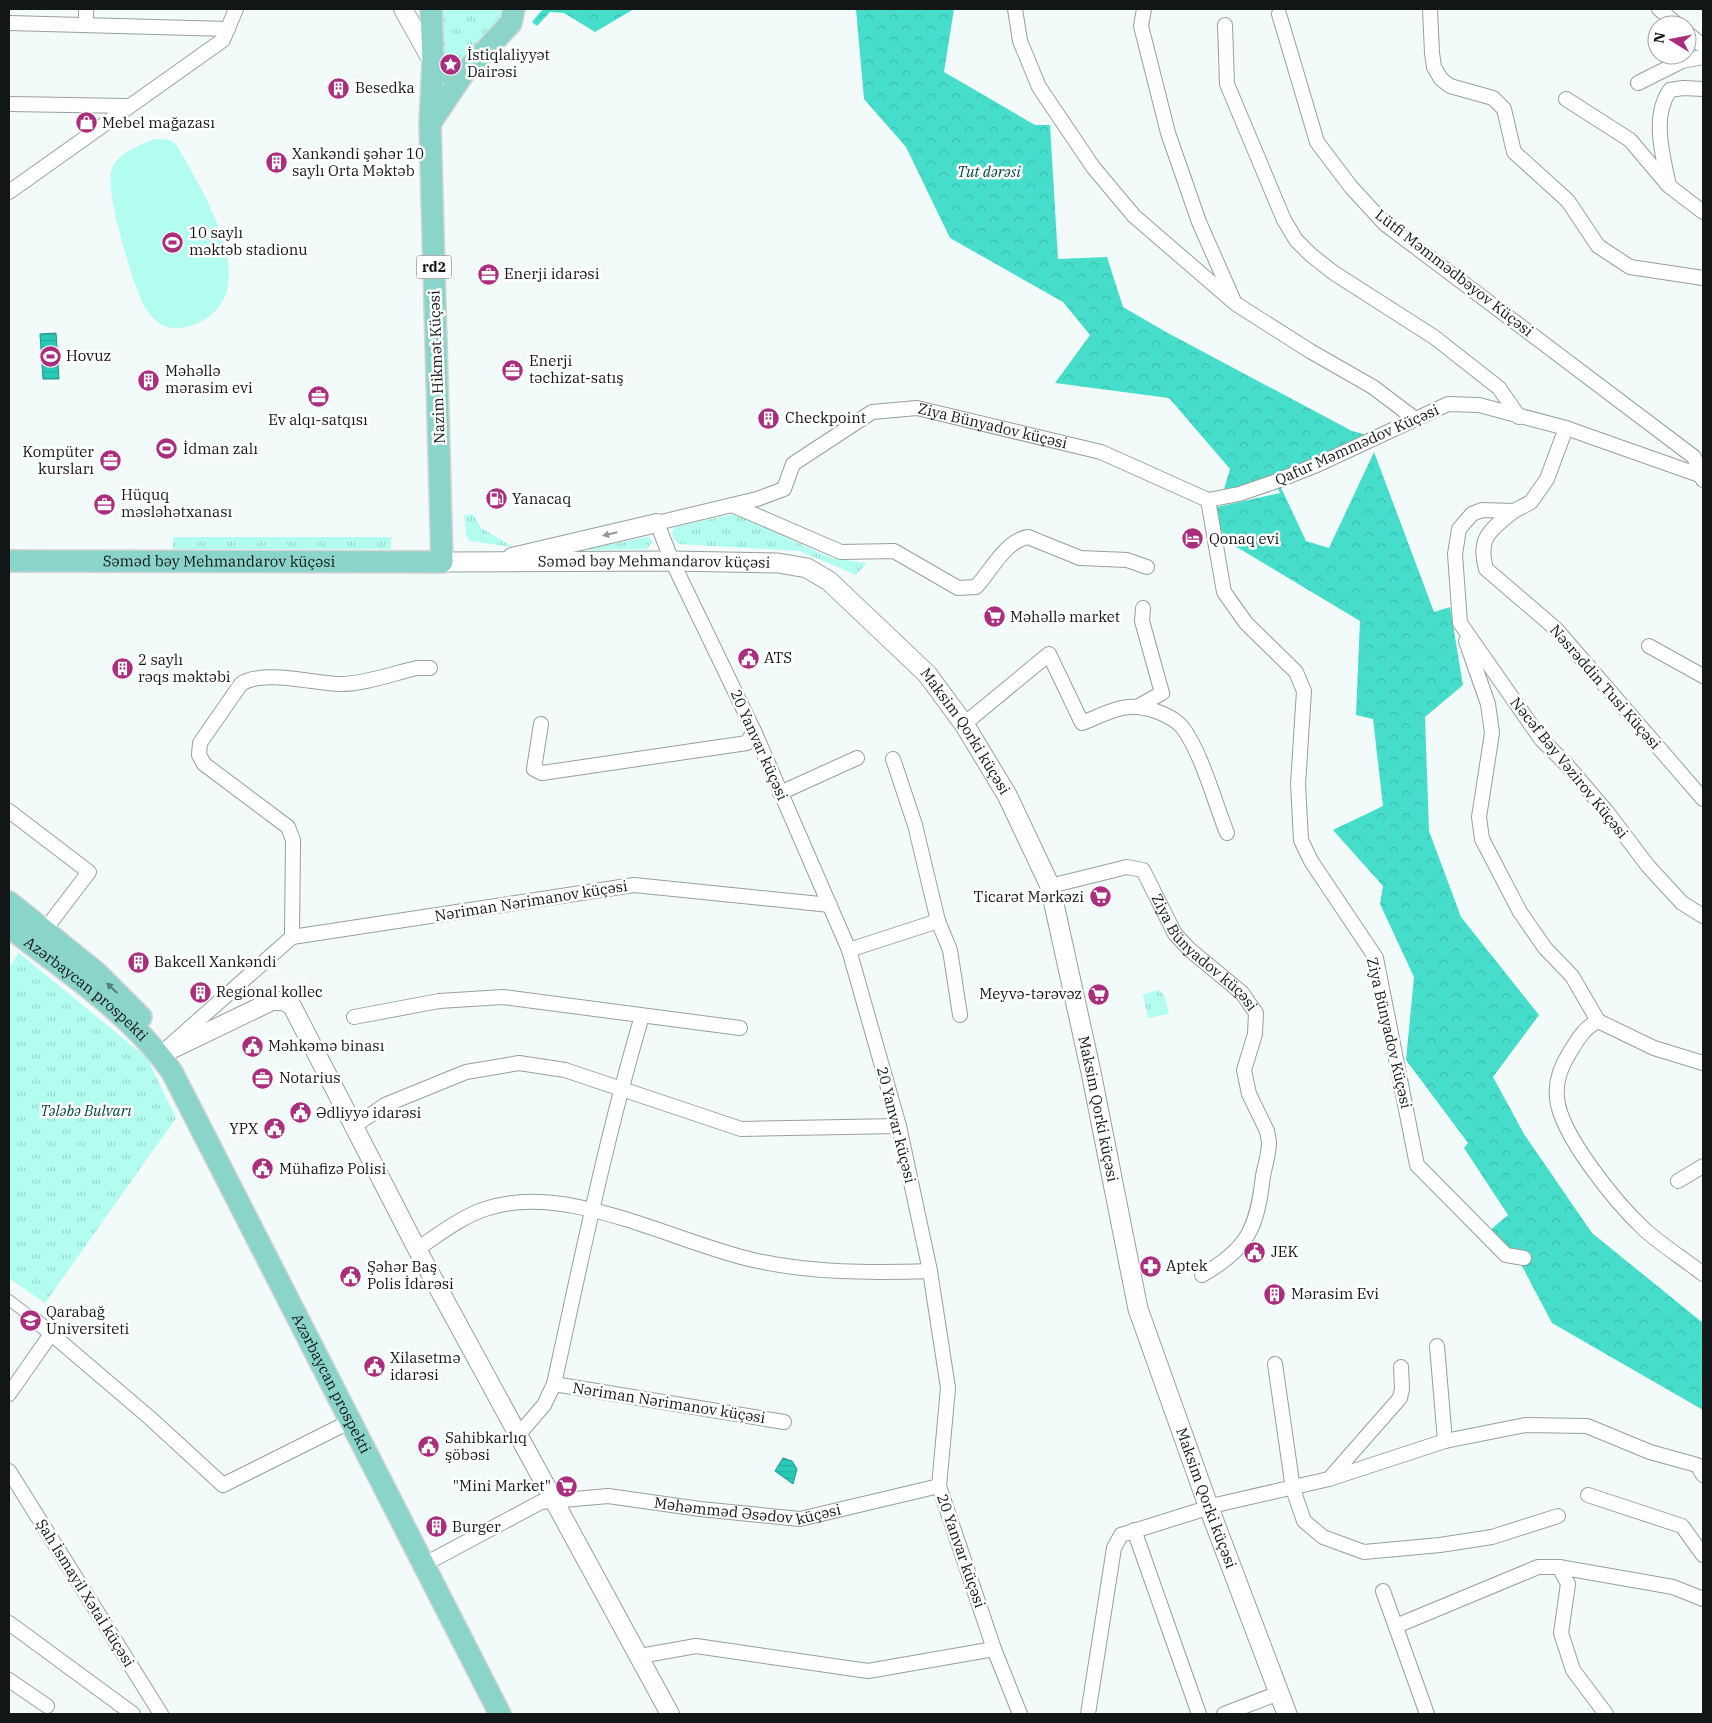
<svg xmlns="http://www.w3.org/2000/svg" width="1712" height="1723" font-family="'IBM Plex Serif',serif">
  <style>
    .grass { fill: url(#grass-tufts) }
    .forest { fill: url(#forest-crowns) }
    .pitch { fill: #b3fcf0 }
    .water { fill: url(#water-rules); stroke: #229587 }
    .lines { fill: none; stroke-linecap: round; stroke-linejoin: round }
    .pedestrian-casing { stroke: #97a09e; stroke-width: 12 }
    .minor-casing { stroke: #97a09e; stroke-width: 16 }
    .tertiary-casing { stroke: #97a09e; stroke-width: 20 }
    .secondary-casing { stroke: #97a09e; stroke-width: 21 }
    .primary-casing { stroke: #d5d5d5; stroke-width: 24 }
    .pedestrian { stroke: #fff; stroke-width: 10 }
    .minor { stroke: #fff; stroke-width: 14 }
    .tertiary { stroke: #fff; stroke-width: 18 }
    .secondary { stroke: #fff; stroke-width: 19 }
    .primary { stroke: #8ad4ca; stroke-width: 21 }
    .oneway { fill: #959696 }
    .oneway2 { fill: #547e79 }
    .labels { text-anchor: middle; stroke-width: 5; stroke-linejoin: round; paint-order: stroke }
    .shield { fill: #fff; stroke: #5a5c5c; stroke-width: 1 }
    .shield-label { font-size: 14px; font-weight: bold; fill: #131616 }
    .poi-label { font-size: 15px; fill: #131616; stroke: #fff; text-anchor: start }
    .park-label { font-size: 15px; font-style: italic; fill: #014740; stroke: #fff }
    .street-label { font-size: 15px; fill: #131616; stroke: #fff }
  </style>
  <defs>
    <pattern id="grass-tufts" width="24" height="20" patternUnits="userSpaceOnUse" patternTransform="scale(1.25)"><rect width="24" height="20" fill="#b3fcf0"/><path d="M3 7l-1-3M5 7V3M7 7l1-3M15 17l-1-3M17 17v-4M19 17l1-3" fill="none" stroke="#99d7cd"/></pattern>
    <pattern id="forest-crowns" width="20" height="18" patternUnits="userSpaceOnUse" patternTransform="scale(1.25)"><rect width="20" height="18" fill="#46decb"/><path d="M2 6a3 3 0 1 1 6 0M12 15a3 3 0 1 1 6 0" fill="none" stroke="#3cbeae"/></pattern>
    <pattern id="water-rules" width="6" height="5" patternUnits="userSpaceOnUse" patternTransform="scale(1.25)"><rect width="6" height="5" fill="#28cbb8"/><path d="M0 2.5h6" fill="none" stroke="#23ae9d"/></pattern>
  </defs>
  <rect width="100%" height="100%" fill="#f2fbf9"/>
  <path class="grass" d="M437,9H509L508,13L460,68L454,69L444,66Z
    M473,514L481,528L513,547L469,541L466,534L464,515Z
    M734,514L831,558L867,563L856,575L800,551L679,544L673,538L672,532L675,527Z
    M173,537H391V549H173Z
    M646,537L650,538L652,542L647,549L584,550Z
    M19,953L147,1058L176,1118L45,1303L9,1278V967Z
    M1159,990L1165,997L1169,1014L1148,1018L1143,994Z"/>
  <path class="forest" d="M543,9H634L595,32L564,13L550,12L537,26L532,22Z
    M856,9H954L944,72L1035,125H1050L1058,259L1107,257L1123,307L1166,332L1352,431L1371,436L1276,477L1306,541L1329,548L1374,452L1434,612L1450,607L1463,685L1425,717L1429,831L1461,917L1539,1015L1493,1077L1524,1134L1592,1233L1703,1323V1410L1552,1323L1515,1253L1488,1232L1508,1215L1464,1148L1468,1143L1406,1060L1414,977L1380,904L1383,886L1333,830L1383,806L1373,719L1356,715L1360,621L1225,540L1213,508L1280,493L1273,478L1223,493L1230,469L1169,398L1055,383L1090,335L1063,302L950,238L906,147L864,99Z"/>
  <path class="pitch" d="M154,139L170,140L176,144C199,185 262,282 207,318C195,326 178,331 164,326C153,321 144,308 140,297C131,275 104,189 112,169C117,153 140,145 154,139Z"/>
  <path class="water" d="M56,333L59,379H43L40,334Z
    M783,1458L792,1461L797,1469L793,1484L775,1471Z"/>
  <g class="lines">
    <defs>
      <path id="pedestrian" d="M9,1300L35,1320"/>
      <g id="minor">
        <path d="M1015,9L1020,41L1039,87L1093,167L1134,216L1236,304L1310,351L1373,387L1414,418"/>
        <path d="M1144,9L1141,26L1168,133L1199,222L1233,299"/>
        <path d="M1430,9L1432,53L1434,67L1441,79L1450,86L1493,98L1504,109L1514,152L1568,201L1598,246L1630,267L1703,278"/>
        <path d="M1659,9L1678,25"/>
        <path d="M1279,14L1317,142L1351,187L1385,224L1694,457L1702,476L1703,475"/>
        <path d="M9,23L228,29"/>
        <path d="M86,25V9"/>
        <path d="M1225,25L1227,84L1284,220L1296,240L1311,255L1334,273L1434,337L1499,388L1519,417"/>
        <path d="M1687,33L1703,46"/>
        <path d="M1638,83L1682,61L1703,57"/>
        <path d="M1703,89L1683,88L1670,90C1651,117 1663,156 1669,186L1703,212"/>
        <path d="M1566,99L1630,140L1668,185"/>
        <path d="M9,104L129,106"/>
        <path d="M9,192L223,40L236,9"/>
        <path d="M1566,428L1547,479L1531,502L1514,511L1482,510L1472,514L1459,529L1455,554L1460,623L1541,739L1566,764L1607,812L1648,866L1682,903L1703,916"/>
        <path d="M1208,500L1239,494L1274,482L1319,464L1448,404L1479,405L1566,428L1702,476L1703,480"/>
        <path d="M732,505L841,552L894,551L958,588L976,587C991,571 1005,541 1028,537L1080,558L1127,560L1147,567"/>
        <path d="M1514,511C1491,529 1477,538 1486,569L1556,629L1703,799"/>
        <path d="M1466,641L1488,704L1492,733L1479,817L1482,839L1520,912L1545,948L1572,976L1598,1021L1654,1048L1703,1063"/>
        <path d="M1649,646L1703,676"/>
        <path d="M1137,707L1162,693L1142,621L1143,608"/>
        <path d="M541,724L534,769L542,773L747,743L754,731"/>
        <path d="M964,724L1049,654L1082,723C1098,717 1119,705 1137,707C1151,708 1173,716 1182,727C1201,751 1215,803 1227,833"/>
        <path d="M893,759L915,825L938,921L950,950L960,1015"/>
        <path d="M780,793L857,758"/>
        <path d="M9,811L89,872L44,931"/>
        <path id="s1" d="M1050,886L1127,867L1143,870L1175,934L1190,950L1242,993L1256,1013L1255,1034L1244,1070L1249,1094L1267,1131L1269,1142C1269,1154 1265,1165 1263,1176C1257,1228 1248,1249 1202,1275"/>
        <path d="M292,937L293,840L288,827L204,764L199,755L200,743L241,684C262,669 316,684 341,684C364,684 395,673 417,668H430"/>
        <path d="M849,950L938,921"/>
        <path d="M354,1017L439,1001L503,997L740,1028"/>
        <path d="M1598,1021C1584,1028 1578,1039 1570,1052C1561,1066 1555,1081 1557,1098C1560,1135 1618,1205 1645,1230C1663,1246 1684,1259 1703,1274"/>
        <path d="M166,1049L292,937L634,885L830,905"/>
        <path d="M353,1127L385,1105L466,1072L519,1063L565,1070L741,1129L899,1126"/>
        <path d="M1678,1181L1703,1166"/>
        <path d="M417,1249C438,1235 461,1217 485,1209C566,1181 673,1242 753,1260C811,1273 870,1273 930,1271"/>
        <path d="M35,1320L150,1418L223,1485L349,1422"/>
        <path d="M1437,1346L1445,1441"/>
        <path d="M1275,1364L1293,1489L1304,1521L1323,1537L1364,1552L1440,1545L1492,1537L1558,1516"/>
        <path d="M554,1384C581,1261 606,1137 642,1016"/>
        <path d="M9,1394L51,1334"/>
        <path d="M519,1434L544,1405L554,1384L784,1422"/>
        <path d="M9,1471L161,1714"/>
        <path d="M1329,1479L1400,1398L1402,1389L1401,1367"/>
        <path d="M1588,1495L1682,1526L1703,1555"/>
        <path d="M1134,1530L1199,1714"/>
        <path id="s2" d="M423,1565L541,1502L608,1496L700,1509L800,1519L939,1486"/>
        <path d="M1559,1567L1568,1584L1561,1633L1573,1670L1606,1714"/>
        <path d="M1383,1591L1427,1714"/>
        <path d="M9,1623L133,1714"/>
        <path d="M1396,1626L1538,1567H1559L1673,1587L1703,1599"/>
        <path d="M640,1656L696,1646L868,1671L994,1649"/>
        <path d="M9,1680L47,1706"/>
        <path id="s3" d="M1020,1714L994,1649L939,1486L948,1388L930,1271L899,1126L849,950L754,731L672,561L657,523L757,499L784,489L793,464L872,412L917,408L1101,452L1208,500L1224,592L1246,623L1296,672L1304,691L1298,784L1301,840L1311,861L1376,958L1417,1165L1506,1255L1524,1258"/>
        <path d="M1088,1714L1114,1548L1121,1535L1220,1504L1329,1479L1445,1441L1525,1425L1587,1426L1650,1452L1697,1465L1703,1475"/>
        <path d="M1224,1714L1279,1693"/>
      </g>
      <path id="tertiary" d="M403,9L432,61
        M512,557L657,523
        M160,1055L272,1001H284L292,1006L417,1249L670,1714"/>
      <g id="secondary">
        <path id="s4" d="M442,562L672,561L778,563L807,568L829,581L927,674L964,724L1007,795L1050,886L1091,1072L1138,1309L1209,1508L1287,1714"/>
      </g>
      <g id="primary">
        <path d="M431,9L433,62L442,72"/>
        <path d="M431,122L464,73L511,23L514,9"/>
        <path id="s5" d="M9,561L442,562L430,123L433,62"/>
        <path d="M9,902L96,972L141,1017"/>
        <path id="s6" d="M9,927C65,971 131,1013 172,1072L500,1714"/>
      </g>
    </defs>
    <use href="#pedestrian" class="pedestrian-casing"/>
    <use href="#minor" class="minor-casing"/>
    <use href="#tertiary" class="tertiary-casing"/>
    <use href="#secondary" class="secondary-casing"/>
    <use href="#primary" class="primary-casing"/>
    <use href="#pedestrian" class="pedestrian"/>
    <use href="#minor" class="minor"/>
    <use href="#tertiary" class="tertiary"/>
    <use href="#secondary" class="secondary"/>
    <use href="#primary" class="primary"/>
  </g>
  <defs><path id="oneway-solid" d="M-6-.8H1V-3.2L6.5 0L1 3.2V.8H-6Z" transform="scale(1.25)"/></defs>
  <use class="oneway" href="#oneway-solid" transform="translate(610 534) rotate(167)"/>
  <use class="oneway2" href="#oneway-solid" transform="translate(112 988) rotate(-137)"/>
  <defs>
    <symbol id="sight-disc" viewBox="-11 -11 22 22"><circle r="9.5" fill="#ab2d7d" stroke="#fff"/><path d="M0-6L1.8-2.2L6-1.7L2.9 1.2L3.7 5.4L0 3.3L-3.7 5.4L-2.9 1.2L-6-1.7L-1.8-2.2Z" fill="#fff"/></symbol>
    <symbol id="building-disc" viewBox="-11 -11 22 22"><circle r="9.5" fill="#ab2d7d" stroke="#fff"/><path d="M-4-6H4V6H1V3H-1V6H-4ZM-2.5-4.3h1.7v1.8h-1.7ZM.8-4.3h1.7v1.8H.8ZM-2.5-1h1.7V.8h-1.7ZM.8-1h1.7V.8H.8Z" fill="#fff"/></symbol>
    <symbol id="shop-disc" viewBox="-11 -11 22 22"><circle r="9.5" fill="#ab2d7d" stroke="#fff"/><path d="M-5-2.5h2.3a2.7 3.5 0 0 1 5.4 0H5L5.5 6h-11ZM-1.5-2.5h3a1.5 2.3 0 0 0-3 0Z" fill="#fff"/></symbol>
    <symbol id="stadium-disc" viewBox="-11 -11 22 22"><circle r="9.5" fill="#ab2d7d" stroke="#fff"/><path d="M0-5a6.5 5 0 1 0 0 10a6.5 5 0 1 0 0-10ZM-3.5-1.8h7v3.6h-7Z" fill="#fff"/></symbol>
    <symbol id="office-disc" viewBox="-11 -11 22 22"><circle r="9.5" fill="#ab2d7d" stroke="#fff"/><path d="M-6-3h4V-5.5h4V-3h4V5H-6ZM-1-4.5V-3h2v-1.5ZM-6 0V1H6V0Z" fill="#fff"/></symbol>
    <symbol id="fuel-disc" viewBox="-11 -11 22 22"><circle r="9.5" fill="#ab2d7d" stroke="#fff"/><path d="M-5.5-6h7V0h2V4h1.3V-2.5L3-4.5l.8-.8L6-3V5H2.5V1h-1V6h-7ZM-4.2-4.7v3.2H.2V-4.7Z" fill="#fff"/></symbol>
    <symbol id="hotel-disc" viewBox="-11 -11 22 22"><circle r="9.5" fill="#ab2d7d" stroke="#fff"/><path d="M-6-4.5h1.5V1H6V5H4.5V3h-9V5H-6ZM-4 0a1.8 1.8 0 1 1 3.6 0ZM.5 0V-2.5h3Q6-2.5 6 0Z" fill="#fff"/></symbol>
    <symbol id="supermarket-disc" viewBox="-11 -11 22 22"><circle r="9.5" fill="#ab2d7d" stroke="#fff"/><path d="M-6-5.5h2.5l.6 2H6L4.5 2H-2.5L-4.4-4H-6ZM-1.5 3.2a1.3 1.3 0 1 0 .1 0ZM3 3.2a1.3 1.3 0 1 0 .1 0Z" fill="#fff"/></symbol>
    <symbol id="civic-disc" viewBox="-11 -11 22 22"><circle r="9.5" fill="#ab2d7d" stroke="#fff"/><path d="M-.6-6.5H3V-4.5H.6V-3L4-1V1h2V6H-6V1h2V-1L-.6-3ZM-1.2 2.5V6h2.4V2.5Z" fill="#fff"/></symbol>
    <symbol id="pharmacy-disc" viewBox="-11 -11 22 22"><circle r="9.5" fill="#ab2d7d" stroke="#fff"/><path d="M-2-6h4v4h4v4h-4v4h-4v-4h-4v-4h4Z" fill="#fff"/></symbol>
    <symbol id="university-disc" viewBox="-11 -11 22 22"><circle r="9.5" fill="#ab2d7d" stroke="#fff"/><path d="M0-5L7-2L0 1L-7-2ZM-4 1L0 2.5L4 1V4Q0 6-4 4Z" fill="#fff"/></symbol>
  </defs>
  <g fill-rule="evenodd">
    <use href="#sight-disc" x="438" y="52" width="25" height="25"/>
    <use href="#building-disc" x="326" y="76" width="25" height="25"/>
    <use href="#shop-disc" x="74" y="110" width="25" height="25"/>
    <use href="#building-disc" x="264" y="150" width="25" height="25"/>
    <use href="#stadium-disc" x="160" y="230" width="25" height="25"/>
    <use href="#office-disc" x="476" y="262" width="25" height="25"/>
    <use href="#stadium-disc" x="38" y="344" width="25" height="25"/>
    <use href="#office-disc" x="500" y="358" width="25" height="25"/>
    <use href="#building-disc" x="136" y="368" width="25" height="25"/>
    <use href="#office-disc" x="306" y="384" width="25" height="25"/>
    <use href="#building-disc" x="756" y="406" width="25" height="25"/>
    <use href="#stadium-disc" x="154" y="436" width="25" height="25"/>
    <use href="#office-disc" x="98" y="448" width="25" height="25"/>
    <use href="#fuel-disc" x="484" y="486" width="25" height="25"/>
    <use href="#office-disc" x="92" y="492" width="25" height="25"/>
    <use href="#hotel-disc" x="1180" y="526" width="25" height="25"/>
    <use href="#supermarket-disc" x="982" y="604" width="25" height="25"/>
    <use href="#civic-disc" x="736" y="646" width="25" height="25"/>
    <use href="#building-disc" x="110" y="656" width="25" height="25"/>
    <use href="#supermarket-disc" x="1088" y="884" width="25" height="25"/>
    <use href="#building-disc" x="126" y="950" width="25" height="25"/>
    <use href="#building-disc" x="188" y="980" width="25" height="25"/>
    <use href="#supermarket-disc" x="1086" y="982" width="25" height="25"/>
    <use href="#civic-disc" x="240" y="1034" width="25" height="25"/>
    <use href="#office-disc" x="250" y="1066" width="25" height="25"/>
    <use href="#civic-disc" x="288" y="1100" width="25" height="25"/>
    <use href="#civic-disc" x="262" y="1116" width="25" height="25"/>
    <use href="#civic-disc" x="250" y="1156" width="25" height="25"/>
    <use href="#civic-disc" x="1242" y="1240" width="25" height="25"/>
    <use href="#pharmacy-disc" x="1138" y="1254" width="25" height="25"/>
    <use href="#civic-disc" x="338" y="1264" width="25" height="25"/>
    <use href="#building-disc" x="1262" y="1282" width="25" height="25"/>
    <use href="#university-disc" x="18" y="1308" width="25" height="25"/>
    <use href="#civic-disc" x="362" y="1354" width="25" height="25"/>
    <use href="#civic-disc" x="416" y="1434" width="25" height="25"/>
    <use href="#supermarket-disc" x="554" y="1474" width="25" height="25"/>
    <use href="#building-disc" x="424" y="1514" width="25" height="25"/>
  </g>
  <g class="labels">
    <rect class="shield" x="416.5" y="255.5" width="35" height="23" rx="4"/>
    <g class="shield-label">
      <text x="434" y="272">rd2</text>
    </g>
    <g class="poi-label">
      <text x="467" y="60">İstiqlaliyyət<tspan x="467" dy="17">Dairəsi</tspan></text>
      <text x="355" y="93">Besedka</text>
      <text x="102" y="128">Mebel mağazası</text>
      <text x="292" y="159">Xankəndi şəhər 10<tspan x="292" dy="17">saylı Orta Məktəb</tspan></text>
      <text x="189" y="238">10 saylı<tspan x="189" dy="17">məktəb stadionu</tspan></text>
      <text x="504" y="279">Enerji idarəsi</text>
      <text x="66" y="361">Hovuz</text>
      <text x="529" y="366">Enerji<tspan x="529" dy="17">təchizat-satış</tspan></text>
      <text x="165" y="376">Məhəllə<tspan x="165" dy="17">mərasim evi</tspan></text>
      <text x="785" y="423">Checkpoint</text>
      <text x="318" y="425" text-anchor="middle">Ev alqı-satqısı</text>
      <text x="183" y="454">İdman zalı</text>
      <text x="94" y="457" text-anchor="end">Kompüter<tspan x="94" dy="17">kursları</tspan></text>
      <text x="121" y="500">Hüquq<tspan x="121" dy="17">məsləhətxanası</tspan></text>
      <text x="512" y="504">Yanacaq</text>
      <text x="1209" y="544">Qonaq evi</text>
      <text x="1010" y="622">Məhəllə market</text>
      <text x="764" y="663">ATS</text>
      <text x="138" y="665">2 saylı<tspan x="138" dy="17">rəqs məktəbi</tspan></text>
      <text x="1084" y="902" text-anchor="end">Ticarət Mərkəzi</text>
      <text x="154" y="967">Bakcell Xankəndi</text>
      <text x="216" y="997">Regional kollec</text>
      <text x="1082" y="999" text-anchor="end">Meyvə-tərəvəz</text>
      <text x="268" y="1051">Məhkəmə binası</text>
      <text x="279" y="1083">Notarius</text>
      <text x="316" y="1118">Ədliyyə idarəsi</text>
      <text x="258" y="1134" text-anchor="end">YPX</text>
      <text x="279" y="1174">Mühafizə Polisi</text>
      <text x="1271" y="1257">JEK</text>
      <text x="1166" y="1271">Aptek</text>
      <text x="367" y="1272">Şəhər Baş<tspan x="367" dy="17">Polis İdarəsi</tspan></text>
      <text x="1291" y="1299">Mərasim Evi</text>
      <text x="46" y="1317">Qarabağ<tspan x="46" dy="17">Universiteti</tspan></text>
      <text x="390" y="1363">Xilasetmə<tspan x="390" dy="17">idarəsi</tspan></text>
      <text x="445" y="1443">Sahibkarlıq<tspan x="445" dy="17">şöbəsi</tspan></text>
      <text x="551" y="1491" text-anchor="end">"Mini Market"</text>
      <text x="452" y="1532">Burger</text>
    </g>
    <g class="park-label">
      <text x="989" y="177">Tut dərəsi</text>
      <text x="86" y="1116">Tələbə Bulvarı</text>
    </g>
    <g class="street-label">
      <text transform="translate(1454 273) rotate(38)" y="5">Lütfi Məmmədbəyov Küçəsi</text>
      <text transform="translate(437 367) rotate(-92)" y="5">Nazim Hikmət Küçəsi</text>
      <text dy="5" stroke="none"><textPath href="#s3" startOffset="1634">Ziya Bünyadov küçəsi</textPath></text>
      <text transform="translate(1357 445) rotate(-24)" y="5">Qafur Məmmədov Küçəsi</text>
      <text dy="5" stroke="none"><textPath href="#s5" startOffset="210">Səməd bəy Mehmandarov küçəsi</textPath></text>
      <text dy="5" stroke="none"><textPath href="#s4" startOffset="212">Səməd bəy Mehmandarov küçəsi</textPath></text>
      <text transform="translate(1605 687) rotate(49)" y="5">Nəsrəddin Tusi Küçəsi</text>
      <text dy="5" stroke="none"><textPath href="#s4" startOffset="595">Maksim Qorki küçəsi</textPath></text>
      <text transform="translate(759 745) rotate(66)" y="5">20 Yanvar küçəsi</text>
      <text transform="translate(1569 768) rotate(51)" y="5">Nəcəf Bəy Vəzirov Küçəsi</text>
      <text transform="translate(531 901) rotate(-9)" y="5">Nəriman Nərimanov küçəsi</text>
      <text dy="5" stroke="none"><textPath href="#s1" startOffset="200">Ziya Bünyadov küçəsi</textPath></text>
      <text dy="5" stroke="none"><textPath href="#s6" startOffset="99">Azərbaycan prospekti</textPath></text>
      <text transform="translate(1389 1033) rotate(77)" y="5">Ziya Bünyadov Küçəsi</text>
      <text dy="5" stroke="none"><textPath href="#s4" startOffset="1000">Maksim Qorki küçəsi</textPath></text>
      <text transform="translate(896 1125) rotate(76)" y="5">20 Yanvar küçəsi</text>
      <text dy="5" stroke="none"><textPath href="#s6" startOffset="569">Azərbaycan prospekti</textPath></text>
      <text transform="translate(669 1403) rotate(9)" y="5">Nəriman Nərimanov küçəsi</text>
      <text dy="5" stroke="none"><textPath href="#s4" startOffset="1405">Maksim Qorki küçəsi</textPath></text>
      <text dy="5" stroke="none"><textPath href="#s2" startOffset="342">Məhəmməd Əsədov küçəsi</textPath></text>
      <text transform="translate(961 1551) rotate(71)" y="5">20 Yanvar küçəsi</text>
      <text transform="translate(85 1593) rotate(58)" y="5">Şah İsmayil Xətaİ küçəsi</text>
    </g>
  </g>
  <rect width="1712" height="1723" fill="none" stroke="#131616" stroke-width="20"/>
  <g transform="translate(1672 40) rotate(280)"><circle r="24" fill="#ffffff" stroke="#a1a2a2"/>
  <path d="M0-4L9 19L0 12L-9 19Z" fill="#ab2d7d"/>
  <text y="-8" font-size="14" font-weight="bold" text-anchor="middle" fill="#131616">N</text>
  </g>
</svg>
